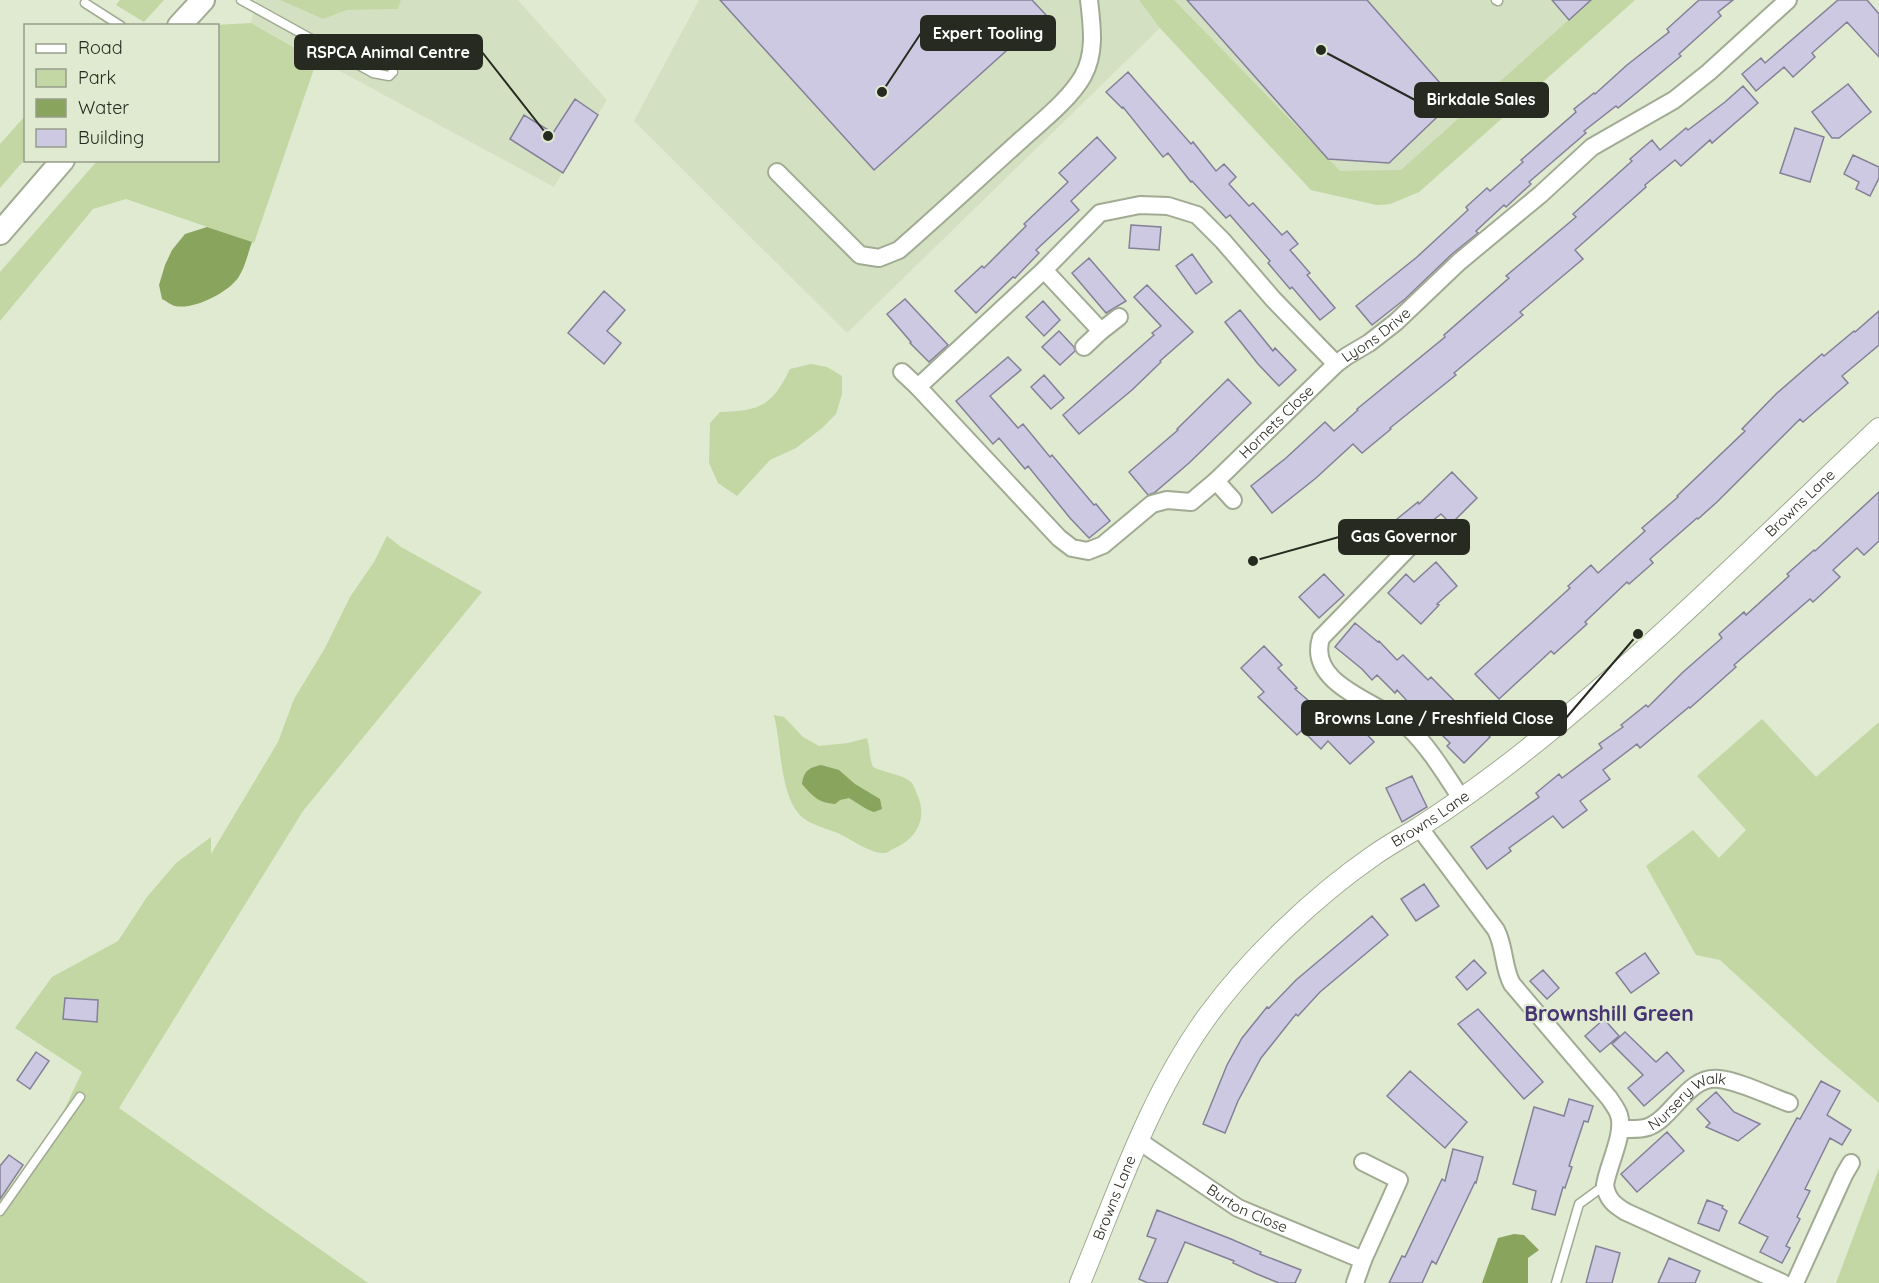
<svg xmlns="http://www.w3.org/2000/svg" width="1879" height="1283" font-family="Quicksand,sans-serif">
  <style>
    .built { fill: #d3e0c1 }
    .green { fill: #c2d7a4 }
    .water { fill: #88a45d }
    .building { fill: #cec9e3; stroke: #848097; stroke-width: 1.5 }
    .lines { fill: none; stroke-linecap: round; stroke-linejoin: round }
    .service-casing { stroke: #a1ab93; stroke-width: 11 }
    .minor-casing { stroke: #a1ab93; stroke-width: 20 }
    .tertiary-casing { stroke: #a1ab93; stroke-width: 22 }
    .secondary-casing { stroke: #a1ab93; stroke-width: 26 }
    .service { stroke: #fff; stroke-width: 8 }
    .minor { stroke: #fff; stroke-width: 16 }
    .tertiary { stroke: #fff; stroke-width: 20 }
    .secondary { stroke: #fff; stroke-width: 22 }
    .labels { text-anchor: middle; stroke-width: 4.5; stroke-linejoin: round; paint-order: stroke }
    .street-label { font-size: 15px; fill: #262a20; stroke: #e0ead1 }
    .district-label { font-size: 21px; font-weight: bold; fill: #463572; stroke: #e0ead1 }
    .leader { fill: none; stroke: #262a20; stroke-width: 2 }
    .callout-dot { fill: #262a20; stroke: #e0ead1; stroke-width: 2 }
    .callout { fill: #262a20; stroke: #262a20; stroke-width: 2 }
    .callout-label { font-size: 16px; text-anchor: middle; font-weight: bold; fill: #fff }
  </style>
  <rect width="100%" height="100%" fill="#e0ead1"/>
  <path class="built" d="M256,0H280L323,19L347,10L398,9L401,0H518L607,100L554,187L251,23Z
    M699,0H1635L1419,192L1390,204L1377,205L1311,190L1160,28L847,333L634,121Z"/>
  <path class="green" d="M120,0H164L144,22L116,5Z
    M280,0H401L398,9L347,10L323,19Z
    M1139,0H1174L1340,171L1401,170L1591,0H1635L1419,192L1390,204L1377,205L1311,190L1160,28Z
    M251,23L317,60L254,243L126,199L93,209L0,321V272L97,161L218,160V26L215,25Z
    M25,116V159L0,188V144Z
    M811,364L827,367L842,376V394L836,414L821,429L796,448L770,460L737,496L718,483L709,463L710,423L720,412C760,411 772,406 790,369Z
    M387,536L401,547L482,592L303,811L119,1108L368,1283H0V1185L8,1189L58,1123L82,1072L15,1028L52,977L118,941L147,897L176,863L211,837V854L278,742L294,699L325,648L350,597L374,562Z
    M774,715L784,717L803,737L819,746L848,743L867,738C870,748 869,757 873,767C884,773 900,773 911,782C914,785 915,790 917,794C928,818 917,839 893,849C890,850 888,853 885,853C872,854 853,841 842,835C828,828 809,826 798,813C780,791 781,743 774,715Z
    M1762,719L1816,777L1879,722V1103L1822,1054L1720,960L1696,955L1646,866L1693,830L1719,858L1746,830L1697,776Z
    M1879,1168V1283H1836Z"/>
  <path class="water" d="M207,227L252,242C248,253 245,268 238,278C227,293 194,310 175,306C171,305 166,301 162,299L159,285L165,265L172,250L185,234Z
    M821,765L839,770L855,784L880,799L882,809L874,812C864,809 858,803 849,798L840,800L835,804C819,803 812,796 802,784C804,771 808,768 821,765Z
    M1514,1234L1524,1235L1539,1250L1528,1258V1283H1482L1498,1238Z"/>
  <path class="building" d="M720,0H1032L1046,15L874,170Z
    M1187,0H1367L1455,100L1389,163L1328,159Z
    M1552,0H1591L1569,20Z
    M1699,0H1733L1718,12L1721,16L1679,54L1681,56L1618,108L1616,106L1584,131L1586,133L1529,182L1531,184L1506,207L1504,205L1476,231L1478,233L1452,254L1405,299L1372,325L1356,306L1417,257L1468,210L1466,207L1487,188L1490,191L1523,162L1521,160L1576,112L1574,109L1594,93L1595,94L1627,65L1669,32L1667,29Z
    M1838,0H1867L1879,14V57L1847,22L1812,53L1815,57L1793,77L1784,67L1756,91L1742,74L1761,58L1765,63Z
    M1128,72L1191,144L1193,142L1216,171L1224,164L1236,177L1229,184L1249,206L1253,203L1282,235L1287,231L1298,244L1290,250L1310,273L1307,275L1335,308L1320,320L1292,287L1290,289L1268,263L1270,261L1230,215L1226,218L1192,181L1191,182L1168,153L1163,157L1123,107L1122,108L1106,92Z
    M1848,84L1871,112L1839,138H1832L1812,112Z
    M1743,86L1758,103L1712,143L1710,140L1681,166L1675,160L1645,185L1646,187L1575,250L1583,259L1520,312L1523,315L1454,373L1456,375L1390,428L1391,429L1362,453L1353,444L1316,478L1272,513L1251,486L1286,458L1325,422L1334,431L1358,410L1357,409L1445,337L1444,335L1509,278L1506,276L1576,217L1573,214L1632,161L1630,159L1652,140L1660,150L1686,128L1688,130L1725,102Z
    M575,99L598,115L563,173L510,139L524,115L553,133Z
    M1795,128L1824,137L1810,182L1780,173Z
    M1097,137L1116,158L1071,201L1079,210L1036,250L1039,253L1015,278L1013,277L976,313L955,291L982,266L984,268L1026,226L1024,224L1068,182L1059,173Z
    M1853,155L1879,167V178L1870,196L1856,189L1859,182L1844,174Z
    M1131,225L1161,227L1159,250L1129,248Z
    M1192,254L1212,282L1196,294L1176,266Z
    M1089,258L1126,301L1106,313L1072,273Z
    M1147,285L1193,332L1160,361L1161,362L1132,390L1079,434L1063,415L1154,335L1152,333L1161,326L1134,297Z
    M604,291L625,310L607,331L621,343L604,364L568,333Z
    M905,299L948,345L929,362L910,343L911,342L887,314Z
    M1043,301L1060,320L1044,336L1026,317Z
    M1240,310L1273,351L1275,348L1296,370L1279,386L1258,364L1225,322Z
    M1879,311V345L1842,376L1848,383L1803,422L1800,419L1717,502L1698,519L1697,518L1650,559L1653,563L1629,584L1627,582L1585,622L1587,624L1554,654L1551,651L1499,699L1475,674L1570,588L1568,586L1591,565L1598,573L1645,531L1642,528L1678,497L1677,496L1745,431L1742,429L1777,393L1822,354L1824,356L1854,331L1855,332Z
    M1059,331L1074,347L1075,351L1060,365L1042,347Z
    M1008,357L1021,370L990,396L1018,428L1023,424L1050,457L1052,455L1094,505L1096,504L1110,521L1089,538L1070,518L1028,466L1025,469L999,438L993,444L956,401Z
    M1044,375L1064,398L1051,409L1031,387Z
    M1228,379L1251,403L1189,463L1154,493L1148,495L1129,472L1178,430L1177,429Z
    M1452,472L1477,498L1451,524L1441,514L1427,525L1420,524L1415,526L1404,538L1392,523L1418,502L1419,504Z
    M1879,492V541L1864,555L1857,548L1833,570L1840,577L1813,602L1810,599L1734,665L1736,667L1690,708L1689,707L1640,748L1637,744L1603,770L1610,779L1580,801L1587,810L1563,828L1553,816L1509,848L1511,851L1487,869L1471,847L1539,797L1536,793L1559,774L1562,778L1602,748L1599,744L1623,727L1621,725L1646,705L1648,707L1682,673L1722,638L1719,634L1744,612L1746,615L1789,576L1787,574L1814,550L1815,551Z
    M1436,562L1457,586L1437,604L1439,605L1421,624L1388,593L1406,574L1414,582Z
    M1324,574L1344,595L1319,618L1299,597Z
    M1355,623L1378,642L1379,641L1397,660L1403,655L1428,680L1431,677L1490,737L1464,763L1447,746L1450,743L1421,714L1420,715L1397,690L1395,693L1377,675L1372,680L1362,669L1335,647Z
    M1264,646L1282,665L1278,668L1297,688L1295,689L1324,714L1326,712L1349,734L1358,725L1374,742L1350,764L1328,741L1321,749L1302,730L1297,735L1258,697L1264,692L1241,668Z
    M1412,776L1427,807L1402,822L1386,788Z
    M1424,884L1439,906L1416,921L1401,899Z
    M1372,916L1388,935L1320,992L1298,1016L1296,1014L1261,1058L1238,1101L1225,1133L1203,1124L1227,1065L1242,1038L1267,1007L1269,1008L1296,980Z
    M1645,953L1659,973L1631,993L1616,973Z
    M1474,960L1486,973L1467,990L1456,977Z
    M1543,970L1559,988L1547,999L1530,981Z
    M65,998L98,1000L97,1022L63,1019Z
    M1478,1009L1543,1082L1524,1099L1458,1024Z
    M1604,1019L1619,1036L1600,1052L1585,1036Z
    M1625,1032L1656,1062L1667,1052L1684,1071L1644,1106L1628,1088L1643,1075L1612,1044Z
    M36,1052L49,1061L30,1089L17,1080Z
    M1410,1071L1467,1122L1445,1148L1387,1096Z
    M1821,1081L1840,1091L1827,1115L1851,1130L1842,1145L1830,1138L1805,1189L1810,1191L1797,1217L1800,1219L1786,1246L1790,1248L1782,1263L1760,1252L1768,1237L1739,1223L1797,1118L1800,1119Z
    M1716,1092L1734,1112L1760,1124L1738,1141L1706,1127L1710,1123L1697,1109Z
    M1569,1099L1593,1106L1588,1122L1584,1121L1569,1166L1572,1167L1565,1188L1563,1187L1555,1215L1532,1209L1536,1191L1513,1184L1534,1107L1564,1116Z
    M1667,1132L1684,1151L1637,1192L1621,1174Z
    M1453,1149L1483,1157L1476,1183L1475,1182L1436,1264L1432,1261L1422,1283H1389L1402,1256L1405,1257L1442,1179L1445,1181Z
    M9,1155L23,1165L0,1199V1166Z
    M1707,1200L1723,1206L1722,1208L1727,1211L1719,1231L1698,1223Z
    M1157,1210L1231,1239L1261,1252L1260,1254L1301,1270L1295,1283H1279L1257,1274L1233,1263L1234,1261L1185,1242L1167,1283H1148L1139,1279L1156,1239L1147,1236Z
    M1596,1246L1620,1253L1612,1283H1586Z
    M1669,1258L1700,1271L1695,1283H1658Z"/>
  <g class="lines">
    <defs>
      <path id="service" d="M241,0L373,73L389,76L393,72
        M1496,0L1498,1
        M85,3L121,26
        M0,1211L80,1097
        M1556,1283L1579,1204L1605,1185"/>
      <g id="minor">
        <path d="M777,172L860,255L879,258L899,250C941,213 981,176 1022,139C1042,121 1070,99 1083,76C1096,53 1092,26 1089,0"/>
        <path d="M1044,270L1101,331L1119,317"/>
        <path d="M1084,347L1101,331"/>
        <path d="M902,372L918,387"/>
        <path id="s1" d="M1216,481L1191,502L1167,500L1152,504L1103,545L1088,551L1072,548L1059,538L918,387L1044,270L1100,213L1140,205L1168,206L1197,215L1223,241L1273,299L1336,364L1347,356L1369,343L1396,322L1459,262L1541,194L1592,147L1674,100L1709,72L1788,0"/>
        <path id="s2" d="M1233,500L1216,481L1336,364"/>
        <path d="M1422,534L1321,638C1306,686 1382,703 1408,727C1429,747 1445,774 1461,798"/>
        <path d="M1419,827L1496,930C1505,947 1503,968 1512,984L1609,1098C1613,1104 1617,1109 1619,1115C1625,1134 1608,1165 1605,1185C1607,1199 1614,1205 1626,1212L1783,1283"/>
        <path id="s3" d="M1621,1129C1630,1129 1639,1130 1648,1127C1674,1117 1688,1075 1719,1079C1739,1081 1769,1096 1789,1103"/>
        <path id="s4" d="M1139,1141L1238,1208L1363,1260L1399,1180L1363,1162"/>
        <path d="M1355,1283L1363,1260"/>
        <path d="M1795,1283L1844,1175L1851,1163"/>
      </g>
      <g id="tertiary">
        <path id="s5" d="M1080,1283C1118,1192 1150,1094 1209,1014C1251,957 1315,896 1373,856C1387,846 1403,837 1418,828C1455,804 1491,778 1525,751C1649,652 1764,537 1879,428"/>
      </g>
      <path id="secondary" d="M179,26L203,0
        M0,233L63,160"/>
    </defs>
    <use href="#service" class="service-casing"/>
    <use href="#minor" class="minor-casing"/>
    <use href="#tertiary" class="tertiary-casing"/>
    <use href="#secondary" class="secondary-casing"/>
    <use href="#service" class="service"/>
    <use href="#minor" class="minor"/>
    <use href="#tertiary" class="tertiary"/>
    <use href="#secondary" class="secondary"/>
  </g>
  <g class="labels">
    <g class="street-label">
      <text dy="5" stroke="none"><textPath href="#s1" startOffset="996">Lyons Drive</textPath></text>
      <text dy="5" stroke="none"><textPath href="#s2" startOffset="110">Hornets Close</textPath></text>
      <text dy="5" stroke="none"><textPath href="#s5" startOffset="1083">Browns Lane</textPath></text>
      <text dy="5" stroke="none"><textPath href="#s5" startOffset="596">Browns Lane</textPath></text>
      <text dy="5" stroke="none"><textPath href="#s3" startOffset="76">Nursery Walk</textPath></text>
      <text dy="5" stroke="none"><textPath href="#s5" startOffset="92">Browns Lane</textPath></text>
      <text dy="5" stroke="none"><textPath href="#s4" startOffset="128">Burton Close</textPath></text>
    </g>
    <g class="district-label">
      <text x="1609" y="1021">Brownshill Green</text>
    </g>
  </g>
  <path class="leader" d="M882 92L921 33M548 136L482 52M1321 50L1415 100M1253 561L1339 537M1638 634L1566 718"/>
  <g class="callout-dot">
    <circle cx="882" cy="92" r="6"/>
    <circle cx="548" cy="136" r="6"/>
    <circle cx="1321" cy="50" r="6"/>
    <circle cx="1253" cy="561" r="6"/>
    <circle cx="1638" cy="634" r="6"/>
  </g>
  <g class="callout">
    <rect x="921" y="16" width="134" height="34" rx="6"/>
    <rect x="295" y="35" width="187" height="34" rx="6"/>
    <rect x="1415" y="83" width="133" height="34" rx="6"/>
    <rect x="1339" y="520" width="130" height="34" rx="6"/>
    <rect x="1302" y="701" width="264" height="34" rx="6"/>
  </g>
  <g class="callout-label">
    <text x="988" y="39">Expert Tooling</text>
    <text x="388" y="58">RSPCA Animal Centre</text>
    <text x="1481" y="105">Birkdale Sales</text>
    <text x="1404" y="542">Gas Governor</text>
    <text x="1434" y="724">Browns Lane / Freshfield Close</text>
  </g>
  <rect x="24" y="24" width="195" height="138" fill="#e0ead1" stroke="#969d8a" stroke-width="1.5"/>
  <rect x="36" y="44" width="30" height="9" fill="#ffffff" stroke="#969d8a" stroke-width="1.5"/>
  <text x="78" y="54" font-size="18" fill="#262a20">Road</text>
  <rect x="36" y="69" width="30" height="18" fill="#c2d7a4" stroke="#969d8a" stroke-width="1.5"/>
  <text x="78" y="84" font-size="18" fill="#262a20">Park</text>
  <rect x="36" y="99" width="30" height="18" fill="#88a45d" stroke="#969d8a" stroke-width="1.5"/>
  <text x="78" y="114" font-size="18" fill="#262a20">Water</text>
  <rect x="36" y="129" width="30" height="18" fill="#cec9e3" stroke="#969d8a" stroke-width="1.5"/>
  <text x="78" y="144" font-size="18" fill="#262a20">Building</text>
</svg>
